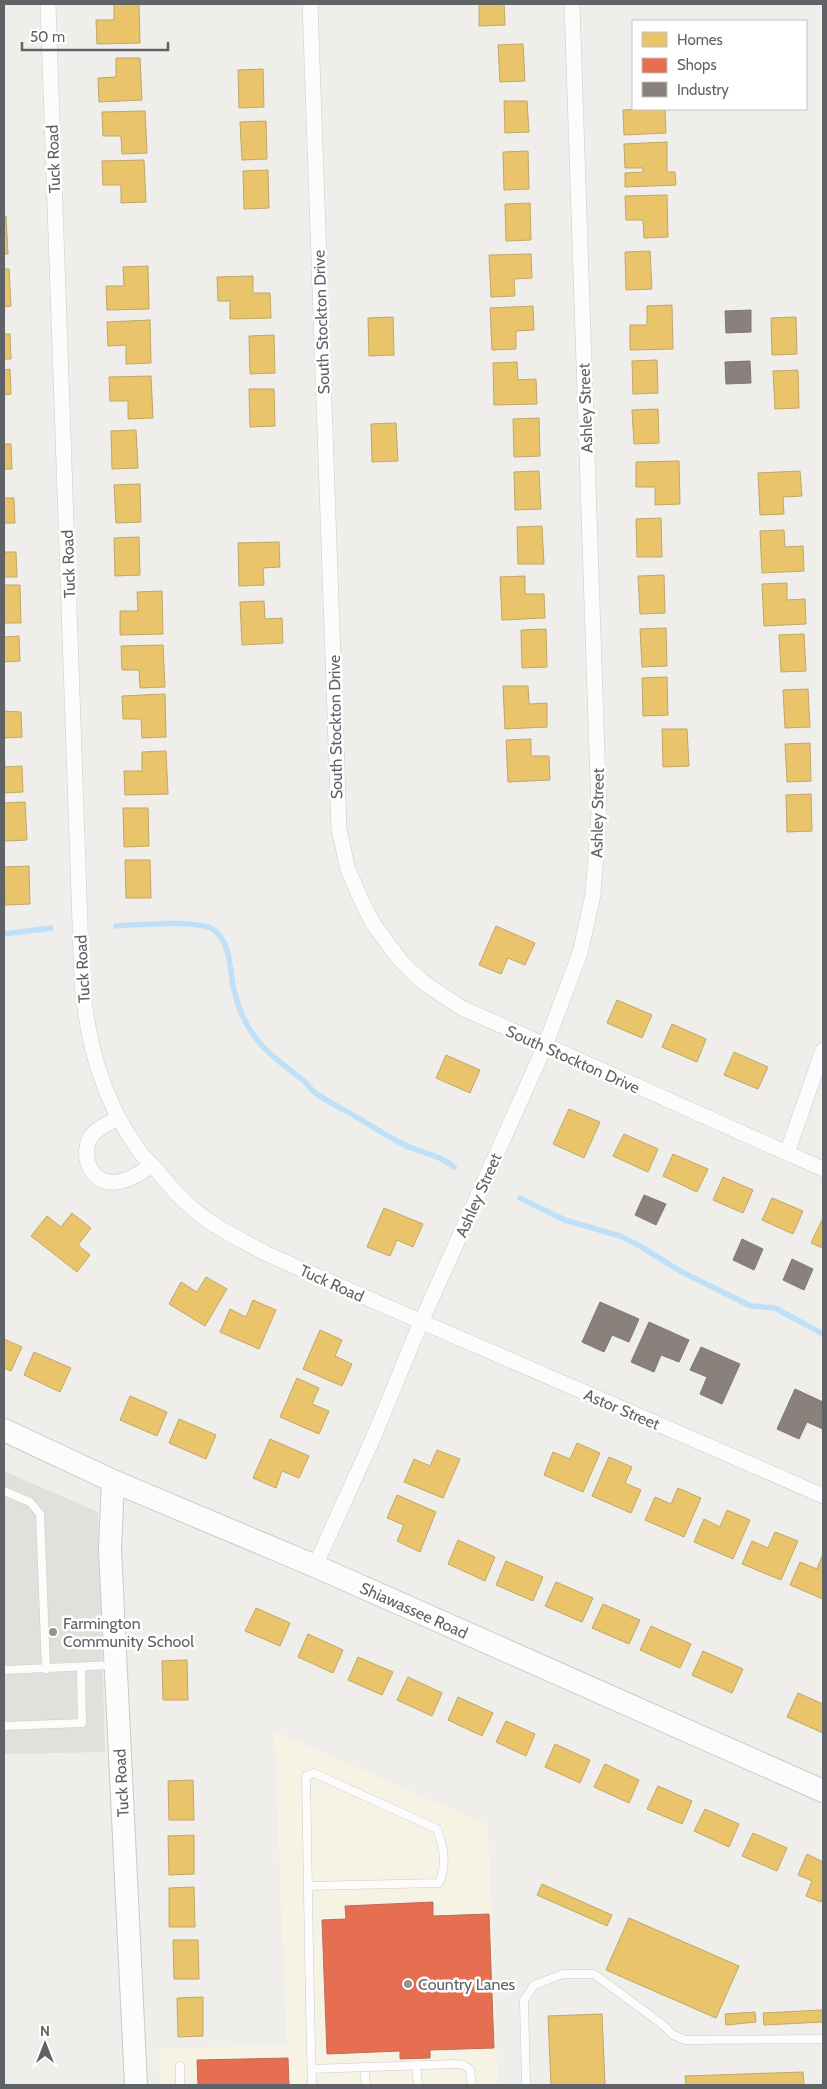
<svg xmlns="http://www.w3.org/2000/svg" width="827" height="2089" font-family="Cabin,sans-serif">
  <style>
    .commercial { fill: #f7f3e4 }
    .education { fill: #e2e0da }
    .homes { fill: #e9c46a; stroke: #c0a769 }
    .shops { fill: #e76f51; stroke: #be6b58 }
    .industry { fill: #8a817c; stroke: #7d7876 }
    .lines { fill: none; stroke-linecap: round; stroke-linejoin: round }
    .stream { stroke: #bfe0f9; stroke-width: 5.5 }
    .lane-casing { stroke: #cbcccc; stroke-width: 9 }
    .street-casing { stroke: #cbcccc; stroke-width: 16 }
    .secondary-casing { stroke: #cacacb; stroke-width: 24 }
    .lane { stroke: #fdfcfc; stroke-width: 8 }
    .street { stroke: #fdfcfc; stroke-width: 15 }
    .secondary { stroke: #fdfcfc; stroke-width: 22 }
    .poi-dot { fill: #919496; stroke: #fff; stroke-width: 2 }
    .labels { text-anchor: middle; stroke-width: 5; stroke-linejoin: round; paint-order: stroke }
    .street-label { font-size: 16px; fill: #5f6368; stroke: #fff }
    .poi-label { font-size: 16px; fill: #5f6368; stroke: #fff; text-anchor: start }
  </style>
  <rect width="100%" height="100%" fill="#efeeea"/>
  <path class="commercial" d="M274,1731L488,1825L498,2085H160L159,2049L287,2045Z"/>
  <path class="education" d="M4,1471L98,1512L105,1752L4,1754Z"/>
  <path class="homes" d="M114,4H139L140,43L97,44L96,20H114Z
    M479,4H504L505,25L479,26Z
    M523,44L525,81L500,82L498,45Z
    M116,58H140L142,100L99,102L98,78L116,77Z
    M263,69L264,107L239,108L238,70Z
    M504,101H527L529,132L505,133Z
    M641,109H665L666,133L624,135L623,110Z
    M145,111L147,153L122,154L121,136H103L102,112Z
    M266,121L267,159L242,160L240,122Z
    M667,142V172H675L676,185L625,187V173L643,172V168H625L624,144Z
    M528,151L529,189L504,190L503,152Z
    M144,160L146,202L121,203V185H103L102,161Z
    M268,170L269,208L244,209L243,171Z
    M667,195L668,237L644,238L643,220H626L625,196Z
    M530,203L531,240L506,241L505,204Z
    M4,216H6L8,254H4Z
    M650,251L652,289L626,290L625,252Z
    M531,254L532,278L514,279L515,296L491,297L489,255Z
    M148,266L149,309L107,310L106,286H124L123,267Z
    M4,269H9L11,306L4,307Z
    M253,276V293H270L271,318L230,319V301H218L217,277Z
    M672,305L673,349L630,350V325H647V306Z
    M533,306L534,330L516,331V349L492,350L490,308Z
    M393,317L394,355L369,356L368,318Z
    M796,317L797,354L772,355L771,318Z
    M150,320L151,363L126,364V345L108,346L107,322Z
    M4,334H10L11,359H4Z
    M274,335L275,373L250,374L249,336Z
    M657,360L658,393L633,394L632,361Z
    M517,362L518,380L536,379L537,404L494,405L493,363Z
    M10,369L11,394L4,395V370Z
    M798,370L799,408L775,409L773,371Z
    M151,376L153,418L128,419V401H110L109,377Z
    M249,389H274L275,426L250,427Z
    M658,409L659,443L634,444L632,410Z
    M539,418L540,456L514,457L513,419Z
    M396,423L398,461L372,462L371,424Z
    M136,430L138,468L112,469L111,431Z
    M4,444H11L12,469H4Z
    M679,461L680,504L655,505V487H636V462Z
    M539,471L541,509L515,510L514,472Z
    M800,471L802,496L783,497L784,514L760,515L758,473Z
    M140,484L141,522L116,523L114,485Z
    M4,498H14L15,523H4Z
    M661,518L662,557H637L636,519Z
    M542,526L544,564H518L517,527Z
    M784,530L785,547L803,546L804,571L762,573L760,531Z
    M139,537L140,575L115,576L114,538Z
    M279,542L280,567L263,568L264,585L239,586L238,543Z
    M4,552H16L17,577H4Z
    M664,575L665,613L640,614L638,576Z
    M525,576V594H544L545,618L502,620L500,577Z
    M787,583V600L805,599L806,624L764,626L762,584Z
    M4,585H20L21,623H4Z
    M162,591L163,634L120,635V611H138L137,592Z
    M264,601L265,619L282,618L283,643L242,645L240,602Z
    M666,628L667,666L642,667L640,629Z
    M546,629L547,667L522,668L521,630Z
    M804,634L806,671L781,672L779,635Z
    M19,636L20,661L4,662V637Z
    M163,645L165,687L140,688L139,670H122L121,646Z
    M667,677L668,715L643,716L642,678Z
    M503,686H528L529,704L547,703V727L505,729Z
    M808,689L810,727L785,728L783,690Z
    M165,694L166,737L142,738L141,719H123L122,696Z
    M4,711L21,712L22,737L4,738Z
    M662,729H687L689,766L663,767Z
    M531,739V756H549L550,780L508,782L506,740Z
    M810,743L811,781L787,782L785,744Z
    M4,749L5,767L22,766L23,792L4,793Z
    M166,751L168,794L125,795L124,771H142V752Z
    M811,794L812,831L787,832L786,795Z
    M25,802L27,840L4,841V803Z
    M123,808H148L149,846L124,847Z
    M125,860H150L151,898H126Z
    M29,866L30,904L5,905L4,867Z
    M496,926L535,943L525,965L508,958L501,974L479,965Z
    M617,1000L652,1015L642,1038L607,1023Z
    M672,1024L706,1039L697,1062L662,1047Z
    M734,1052L768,1067L758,1089L724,1075Z
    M446,1055L480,1070L470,1093L436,1078Z
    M569,1109L600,1122L584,1158L553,1144Z
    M624,1134L658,1149L648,1172L613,1156Z
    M673,1154L708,1169L697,1192L663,1176Z
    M723,1177L753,1190L743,1213L713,1200Z
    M772,1198L803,1211L793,1234L762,1220Z
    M384,1208L423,1224L413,1247L397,1240L390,1256L367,1247Z
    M72,1213L91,1228L78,1245L90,1255L77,1272L31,1236L47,1216L61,1227Z
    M822,1220L823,1221V1248L811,1243Z
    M206,1277L227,1289L205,1326L169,1304L181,1282L197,1292Z
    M253,1300L276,1310L259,1349L220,1332L230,1309L246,1317Z
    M320,1330L342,1340L335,1356L352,1364L342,1386L303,1369Z
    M4,1339L22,1347L11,1371L4,1368Z
    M34,1352L71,1368L60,1392L24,1375Z
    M297,1378L319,1388L312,1404L329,1411L319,1434L280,1417Z
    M130,1396L167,1412L157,1436L120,1420Z
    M179,1419L216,1435L206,1459L169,1443Z
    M270,1439L309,1456L299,1478L282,1471L276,1488L253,1478Z
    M577,1443L600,1453L583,1492L544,1475L553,1452L570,1459Z
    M437,1450L460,1459L443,1498L404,1482L414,1459L430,1466Z
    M609,1457L632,1467L625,1483L641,1490L631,1513L592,1496Z
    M678,1488L701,1498L684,1537L645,1520L655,1497L671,1504Z
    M397,1495L436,1512L420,1552L397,1541L404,1525L387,1518Z
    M727,1510L750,1520L733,1559L694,1542L704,1519L720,1527Z
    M775,1532L798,1541L781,1580L742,1564L752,1541L768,1548Z
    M458,1540L495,1557L485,1581L448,1564Z
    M823,1554V1599L790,1585L800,1562L817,1569Z
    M506,1561L543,1577L533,1601L496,1585Z
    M556,1582L593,1598L582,1622L545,1606Z
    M603,1604L640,1620L629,1644L592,1628Z
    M256,1608L290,1623L280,1646L245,1631Z
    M651,1626L691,1644L680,1668L640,1650Z
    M308,1634L343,1650L333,1673L298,1657Z
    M703,1651L743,1669L732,1693L692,1675Z
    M358,1657L393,1672L382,1695L348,1680Z
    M187,1660L188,1700H163L162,1661Z
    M408,1677L442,1693L432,1716L397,1700Z
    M798,1693L823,1704V1733L787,1717Z
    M458,1697L493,1713L482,1736L448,1720Z
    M506,1721L535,1734L526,1756L496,1742Z
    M555,1744L590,1760L580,1783L545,1767Z
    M605,1764L639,1780L629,1803L594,1787Z
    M193,1780L194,1820H169L168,1781Z
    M658,1786L692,1801L682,1824L647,1809Z
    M705,1809L739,1824L729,1847L694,1831Z
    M753,1833L787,1848L777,1871L742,1856Z
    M194,1835V1874L169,1875L168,1836Z
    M807,1854L823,1862V1897L821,1902L806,1896L812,1881L798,1875Z
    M542,1884L612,1915L607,1926L537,1895Z
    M194,1887L195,1927H169V1888Z
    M629,1918L739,1966L716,2018L606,1970Z
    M173,1940H198L199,1979H174Z
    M203,1997V2036L178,2037L177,1998Z
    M822,2010L823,2022L764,2025L763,2013Z
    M755,2012L756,2022L726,2025L725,2014Z
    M602,2014L605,2085H551L548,2016Z
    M803,2072L804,2085H686L685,2076Z"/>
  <path class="shops" d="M433,1902V1916L489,1914L494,2048L430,2050V2058L400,2059V2051L327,2054L322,1920L346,1919L345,1906Z
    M288,2058L289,2085H198L197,2060Z"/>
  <path class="industry" d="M751,310V332L726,333L725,311Z
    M750,361L751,383L726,384L725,362Z
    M644,1195L666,1204L656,1225L635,1215Z
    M742,1239L763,1249L754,1270L733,1260Z
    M792,1259L813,1269L804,1290L783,1280Z
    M600,1302L639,1319L629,1342L612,1335L604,1352L582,1342Z
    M649,1322L689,1340L679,1362L661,1355L654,1372L631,1362Z
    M701,1347L740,1364L722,1404L700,1394L707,1377L690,1370Z
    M795,1389L823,1402V1429L807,1422L799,1439L777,1429Z"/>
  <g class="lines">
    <path class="stream" d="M116,926C136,925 199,919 214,930C232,944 229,970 234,990C238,1006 245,1025 256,1038C269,1056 287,1067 304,1081C308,1084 310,1089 314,1092C329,1103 345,1110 360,1119C374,1127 388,1137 403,1144C420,1153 439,1154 454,1167
      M4,934L51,928
      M520,1198L565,1220L620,1236L640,1246L680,1271L751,1306L775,1308L823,1334"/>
    <defs>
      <path id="lane" d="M4,1491L30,1502L40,1514L46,1669
        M4,1670L113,1665
        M4,1726L82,1723L81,1668
        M308,1886L439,1883C447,1864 444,1848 437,1829L314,1773L306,1776C308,1879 309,1982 312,2085
        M416,2065L418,2085
        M180,2066V2085
        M364,2067L366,2085
        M312,2069L455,2064L464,2065L470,2070L472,2085
        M526,2085L524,2000L534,1985L563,1974H594L662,2024L673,2035L685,2040L823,2039"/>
      <path id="street" d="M48,4L82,981C87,1042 102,1098 137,1148C142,1156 149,1162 155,1168C170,1187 186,1205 206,1219C224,1232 245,1242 265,1253C451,1336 638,1414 823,1496
        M310,4L339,829L348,870L364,906L374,925L400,960L413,973L427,985L462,1008L823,1169
        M119,1118C109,1123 99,1127 92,1135C81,1150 87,1176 105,1181C121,1186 140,1174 152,1165
        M787,1153L823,1050
        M315,1566L374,1436L421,1322L545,1046L580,953L593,895L599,813L572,4"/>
      <path id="secondary" d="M4,1430L113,1481L315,1566L823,1791
        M113,1481L110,1549L136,2085"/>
    </defs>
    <use href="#lane" class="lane-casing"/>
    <use href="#street" class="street-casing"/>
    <use href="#secondary" class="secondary-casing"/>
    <use href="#lane" class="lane"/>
    <use href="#street" class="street"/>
    <use href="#secondary" class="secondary"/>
  </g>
  <g class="poi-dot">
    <circle cx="53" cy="1632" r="5"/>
    <circle cx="408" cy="1984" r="5"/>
  </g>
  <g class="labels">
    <g class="street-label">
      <text transform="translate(53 159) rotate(-92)" y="6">Tuck Road</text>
      <text transform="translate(321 322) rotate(-92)" y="6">South Stockton Drive</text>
      <text transform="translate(585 408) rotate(-92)" y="6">Ashley Street</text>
      <text transform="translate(68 564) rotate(-92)" y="6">Tuck Road</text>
      <text transform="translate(335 727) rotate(-91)" y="6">South Stockton Drive</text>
      <text transform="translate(597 813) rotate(-89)" y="6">Ashley Street</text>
      <text transform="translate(82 969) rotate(-93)" y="6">Tuck Road</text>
      <text transform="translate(573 1059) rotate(24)" y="6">South Stockton Drive</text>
      <text transform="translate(478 1195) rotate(-66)" y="6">Ashley Street</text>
      <text transform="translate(332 1283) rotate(24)" y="6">Tuck Road</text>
      <text transform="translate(622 1409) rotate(23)" y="6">Astor Street</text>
      <text transform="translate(414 1610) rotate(24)" y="6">Shiawassee Road</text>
      <text transform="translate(121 1783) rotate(-93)" y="6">Tuck Road</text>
    </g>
    <g class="poi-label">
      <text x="63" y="1629">Farmington<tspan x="63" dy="18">Community School</tspan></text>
      <text x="418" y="1990">Country Lanes</text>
    </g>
  </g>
  <rect width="827" height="2089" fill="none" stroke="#5f6368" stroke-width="10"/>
  <rect x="632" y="20" width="175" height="90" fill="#ffffff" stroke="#bfc1c3"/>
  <rect x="642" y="32" width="25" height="15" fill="#e9c46a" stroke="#bfc1c3"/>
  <text x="677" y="45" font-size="15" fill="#5f6368">Homes</text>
  <rect x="642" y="58" width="25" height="15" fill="#e76f51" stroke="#bfc1c3"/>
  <text x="677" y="70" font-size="15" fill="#5f6368">Shops</text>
  <rect x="642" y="82" width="25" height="15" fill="#8a817c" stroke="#bfc1c3"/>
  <text x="677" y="95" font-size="15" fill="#5f6368">Industry</text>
  <g transform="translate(45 2044)" stroke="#ffffff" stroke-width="4" paint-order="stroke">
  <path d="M0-4L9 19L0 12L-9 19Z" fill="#5f6368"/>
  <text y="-8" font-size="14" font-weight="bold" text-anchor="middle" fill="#5f6368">N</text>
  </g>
  <path d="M22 42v8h146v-8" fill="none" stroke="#5f6368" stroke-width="2.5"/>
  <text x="30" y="42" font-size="15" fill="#5f6368" stroke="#ffffff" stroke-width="4" paint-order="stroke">50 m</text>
</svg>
